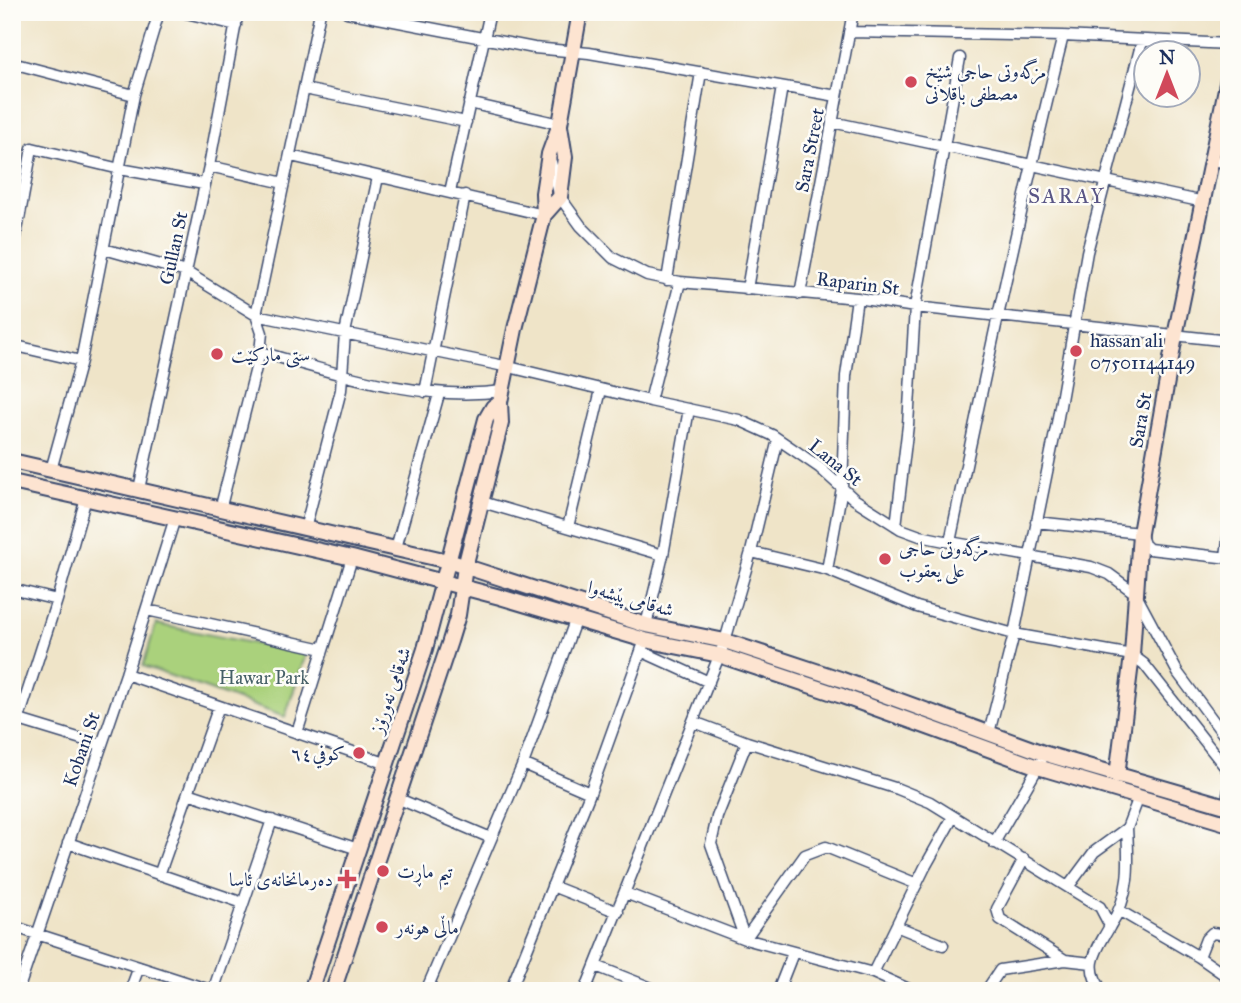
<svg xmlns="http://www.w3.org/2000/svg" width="1241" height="1003" font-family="'IM FELL Great Primer',Amiri,serif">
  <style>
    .green { fill: #aad17b; stroke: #62806c; stroke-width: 2 }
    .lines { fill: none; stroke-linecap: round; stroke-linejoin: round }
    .street-casing { stroke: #3b4a6e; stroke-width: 13 }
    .secondary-casing { stroke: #3b4a6e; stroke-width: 18 }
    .street { stroke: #fff; stroke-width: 10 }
    .secondary { stroke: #fde4d1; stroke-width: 14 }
    .poi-dot { fill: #d1495b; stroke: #fdfcf7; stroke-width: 2.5 }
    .labels { text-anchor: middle; stroke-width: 5; stroke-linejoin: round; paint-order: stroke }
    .poi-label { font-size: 19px; fill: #1b2f5e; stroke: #fdfcf7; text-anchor: start }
    .street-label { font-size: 19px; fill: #1b2f5e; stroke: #fdfcf7 }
    .park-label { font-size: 19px; fill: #466067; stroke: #fdfcf7 }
    .neighbourhood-label { font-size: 21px; letter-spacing: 2px; fill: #5a5686; stroke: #fdfcf7 }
  </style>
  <rect width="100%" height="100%" fill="#fdfcf7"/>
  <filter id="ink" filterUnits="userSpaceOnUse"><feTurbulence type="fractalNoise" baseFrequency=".0143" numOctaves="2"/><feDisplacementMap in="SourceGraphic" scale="14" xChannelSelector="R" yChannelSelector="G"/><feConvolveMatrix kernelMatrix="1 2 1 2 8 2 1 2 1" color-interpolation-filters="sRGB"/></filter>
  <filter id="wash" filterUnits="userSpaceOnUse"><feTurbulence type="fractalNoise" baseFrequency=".00686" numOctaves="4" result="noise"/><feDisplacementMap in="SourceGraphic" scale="28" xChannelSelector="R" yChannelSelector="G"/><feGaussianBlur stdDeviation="1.57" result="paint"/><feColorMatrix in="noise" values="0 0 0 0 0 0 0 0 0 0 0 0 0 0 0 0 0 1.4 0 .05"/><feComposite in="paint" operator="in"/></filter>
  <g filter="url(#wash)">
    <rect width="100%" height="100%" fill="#efe4c8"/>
    <path class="green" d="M156,624L306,654L285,717L143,666Z"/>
  </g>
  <g filter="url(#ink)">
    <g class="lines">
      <defs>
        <path id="street" d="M182,12L236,25
          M347,12L534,48L589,53L837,96
          M849,32L1063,36L1229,44
          M12,63L134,95
          M304,89L466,122
          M469,103L560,124
          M832,122L1204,202
          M291,156L544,215
          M1212,160L1229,163
          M551,162L560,197L581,226L613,258L647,275L680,282L857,298L915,307L1229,341
          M209,166L284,183
          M450,192L490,12
          M104,249L186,272L256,315L509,367L650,401L739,420L772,435L797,452L820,468L854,499L901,529L920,536L950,542L1091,567L1109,574L1135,593L1178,673L1229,742
          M12,258L32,148L120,169L204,184
          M667,280L701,72
          M747,289L782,87
          M800,294L853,12
          M12,345L81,361
          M260,352C339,374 420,402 503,391
          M425,392L465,195
          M650,401L680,282
          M51,470L81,361L134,95L159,12
          M139,489L209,166L238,12
          M482,502L663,555
          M220,510L260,352L262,333L256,315L320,12
          M1036,522L1140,533L1144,544L1149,549L1229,558
          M896,526L908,425L915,307L960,58
          M568,527L601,390
          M305,529L341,390L345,333L378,177
          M950,542C985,373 1021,204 1063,36
          M396,548L439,394
          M751,552L827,570L917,607L1014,634L1132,655L1144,664L1229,772
          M1226,557L1229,531
          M827,570L842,488L846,376L857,298
          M12,589L57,600
          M147,610L323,649
          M646,625L663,555L689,409
          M641,651L709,682
          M126,674L385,763
          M19,720L101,745
          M694,722L747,742L898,789L930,802L1100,907L1110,926C1097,950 1082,966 1103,991
          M297,733L352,558
          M989,733L1014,634L1057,423L1087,252L1142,41
          M12,740L57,600L86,498
          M523,764L590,793
          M188,793L358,849
          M399,799L491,838
          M1226,806L1229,790
          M68,843L243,903
          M994,843L1041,762
          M1024,859L997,909L1000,919L1065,960
          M159,875L219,706
          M552,886L618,912
          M1068,887L1094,852L1127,828L1139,797
          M625,893L745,939L873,973L913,991
          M1120,911L1199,957L1229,978
          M12,926L213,991
          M896,926L943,945
          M1110,926C1131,895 1129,864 1127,828
          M745,939L805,855L826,847L917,884
          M745,939L711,844L717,817L747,742
          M1199,957L1206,939L1212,933L1229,935
          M596,966L659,991
          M873,973L925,867L953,817
          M18,991L126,674L175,518
          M130,991L139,967
          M213,991L272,820
          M426,991L523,764L575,621
          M510,991L590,793L645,640
          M585,991L725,641L751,552L778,439
          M778,991L793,953
          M986,991L1000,970L1065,960L1092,963"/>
        <path id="secondary" d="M544,215L560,197L565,157L560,126
          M12,461L448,561L646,625L725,641L840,679L1046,754L1229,807
          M12,482L352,558L500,597L645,640L719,655L842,696L1038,767L1229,824
          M1117,776L1132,655L1140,533L1175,336L1229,74
          M311,991L425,649L486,419L493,407L500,402
          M333,991L450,641L458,615L465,567L501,423L500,402L515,329L544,215L543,193L549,154L560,124L580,12"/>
      </defs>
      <use href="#street" class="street-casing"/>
      <use href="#secondary" class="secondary-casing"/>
      <use href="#street" class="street"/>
      <use href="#secondary" class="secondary"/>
    </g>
  </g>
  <g class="poi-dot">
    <circle cx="911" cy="82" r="7"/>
    <circle cx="1076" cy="351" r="7"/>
    <circle cx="217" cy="354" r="7"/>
    <circle cx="885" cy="559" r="7"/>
    <circle cx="359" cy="753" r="7"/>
    <circle cx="383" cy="871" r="7"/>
    <path d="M343.5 868.5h7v7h7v7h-7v7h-7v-7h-7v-7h7z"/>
    <circle cx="382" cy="927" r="7"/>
  </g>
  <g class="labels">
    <g class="poi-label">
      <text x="925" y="78">مزگەوتی حاجی شێخ<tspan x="925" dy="22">مصطفی باقلانی</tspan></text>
      <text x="1090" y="347">hassan ali<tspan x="1090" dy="22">07501144149</tspan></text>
      <text x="231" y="361">ستی مارکێت</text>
      <text x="899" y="555">مزگەوتی حاجی<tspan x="899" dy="22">علی یعقوب</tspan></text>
      <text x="345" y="760" text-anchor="end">كوفي٦٤</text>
      <text x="397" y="878">تیم ماڕت</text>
      <text x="333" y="886" text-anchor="end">دەرمانخانەی ئاسا</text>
      <text x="396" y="934">ماڵی هونەر</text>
    </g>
    <g class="street-label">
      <text transform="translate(809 150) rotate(-79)" y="7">Sara Street</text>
      <text transform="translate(173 248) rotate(-78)" y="7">Gullan St</text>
      <text transform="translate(858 283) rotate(7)" y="7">Raparin St</text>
      <text transform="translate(1140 420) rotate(-80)" y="7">Sara St</text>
      <text transform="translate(836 462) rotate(39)" y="7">Lana St</text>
      <text transform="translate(631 598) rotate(16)" y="7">شەقامی پێشەوا</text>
      <text transform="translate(390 690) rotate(-71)" y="7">شەقامی نەورۆز</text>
      <text transform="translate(81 749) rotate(-71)" y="7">Kobani St</text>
    </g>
    <g class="park-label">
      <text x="264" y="684">Hawar Park</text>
    </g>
    <g class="neighbourhood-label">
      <text x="1067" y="203">SARAY</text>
    </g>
  </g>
  <rect width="1241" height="1003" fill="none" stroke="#fdfcf7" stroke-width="42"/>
  <g transform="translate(1167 74)"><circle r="33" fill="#fdfcf7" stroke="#a3aaba" stroke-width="2"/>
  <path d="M0-5L12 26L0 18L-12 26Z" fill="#d1495b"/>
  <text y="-10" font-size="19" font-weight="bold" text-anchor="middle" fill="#1b2f5e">N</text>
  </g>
</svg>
